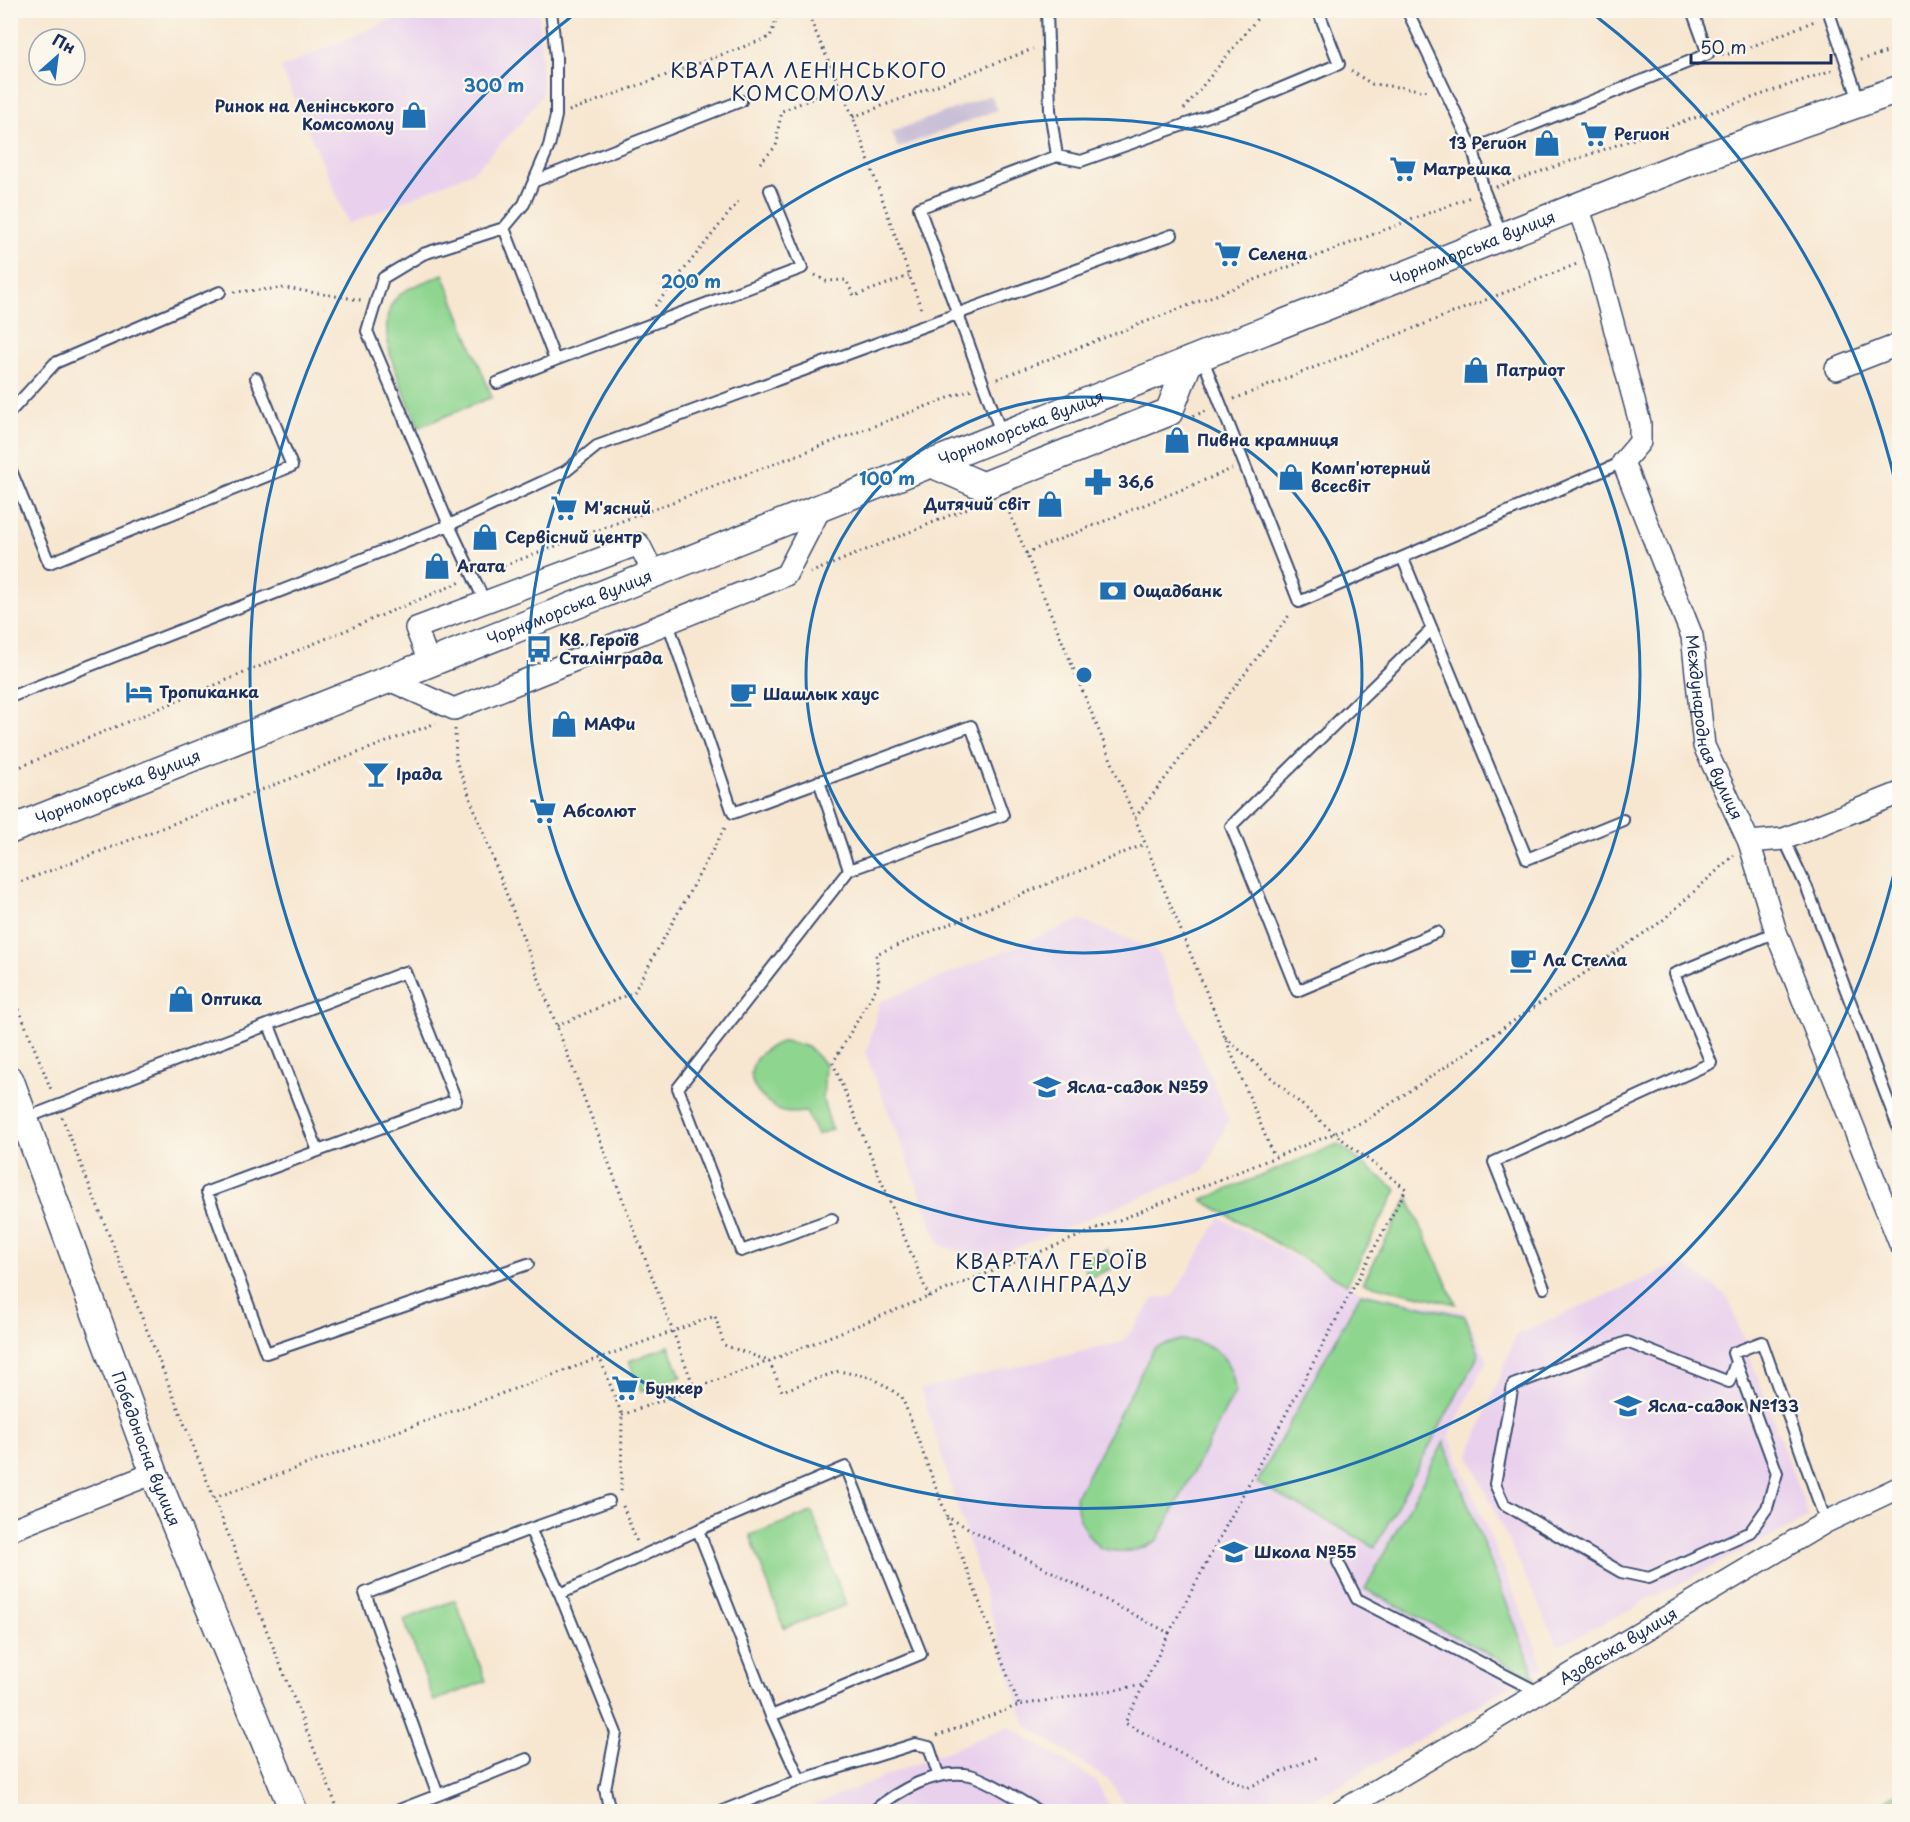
<svg xmlns="http://www.w3.org/2000/svg" width="1910" height="1822" font-family="'Playpen Sans',sans-serif">
  <style>
    .built { fill: #e9d1ed }
    .industrial { fill: #c9bfd7 }
    .green { fill: #8ed58f; stroke: #548276; stroke-width: 1.5 }
    .forest { fill: #72b67a; stroke: #46726c; stroke-width: 1.5 }
    .lines { fill: none; stroke-linecap: round; stroke-linejoin: round }
    .service-casing { stroke: #3c4b6f; stroke-width: 14 }
    .minor-casing { stroke: #3c4b6f; stroke-width: 24 }
    .tertiary-casing { stroke: #3c4b6f; stroke-width: 30 }
    .path { stroke: #3c4b6f; stroke-width: 3; stroke-dasharray: 1.5 4.5; stroke-linecap: butt }
    .service { stroke: #fff; stroke-width: 10 }
    .minor { stroke: #fff; stroke-width: 21 }
    .tertiary { stroke: #fff; stroke-width: 27 }
    .ring { fill: none; stroke: #1f6fb2; stroke-width: 3 }
    .labels { text-anchor: middle; stroke-width: 4.5; stroke-linejoin: round; paint-order: stroke }
    .poi-label { font-size: 16px; font-weight: bold; fill: #1b2f5e; stroke: #fbf7ec; text-anchor: start }
    .street-label { font-size: 16px; fill: #1b2f5e; stroke: #fbf7ec }
    .quarter-label { font-size: 20px; letter-spacing: 1.5px; fill: #1b2f5e; stroke: #fbf7ec }
    .centre { fill: #1f6fb2; stroke: #fbf7ec; stroke-width: 3 }
    .ring-label { font-size: 18px; text-anchor: middle; font-weight: bold; fill: #1f6fb2; stroke: #fbf7ec; stroke-width: 4.5; stroke-linejoin: round; paint-order: stroke }
  </style>
  <rect width="100%" height="100%" fill="#fbf7ec"/>
  <filter id="ink" filterUnits="userSpaceOnUse"><feTurbulence type="fractalNoise" baseFrequency=".0167" numOctaves="2"/><feDisplacementMap in="SourceGraphic" scale="12" xChannelSelector="R" yChannelSelector="G"/><feConvolveMatrix kernelMatrix="1 2 1 2 8 2 1 2 1" color-interpolation-filters="sRGB"/></filter>
  <filter id="wash" filterUnits="userSpaceOnUse"><feTurbulence type="fractalNoise" baseFrequency=".008" numOctaves="4" result="noise"/><feDisplacementMap in="SourceGraphic" scale="24" xChannelSelector="R" yChannelSelector="G"/><feGaussianBlur stdDeviation="1.35" result="paint"/><feColorMatrix in="noise" values="0 0 0 0 0 0 0 0 0 0 0 0 0 0 0 0 0 1.4 0 .05"/><feComposite in="paint" operator="in"/></filter>
  <g filter="url(#wash)">
    <rect width="100%" height="100%" fill="#f7e7d1"/>
    <path class="built" d="M413,10L539,11L542,95L521,123L473,172L349,224L281,68Z
      M1080,920L1157,951L1229,1120L1204,1171L986,1260L940,1245L866,1054L880,1002Z
      M1220,1218L1359,1291L1465,1312L1487,1359L1449,1436L1544,1667L1294,1811H1127L1112,1783L1025,1724L921,1389L1123,1342L1154,1299L1173,1296Z
      M1682,1262L1728,1297L1809,1517L1558,1646L1469,1456L1516,1335Z
      M1009,1726L1096,1781L1112,1811L798,1812Z"/>
    <path class="industrial" d="M991,95L997,110L898,148L892,132Z"/>
    <path class="green" d="M443,274L492,397L419,427C406,393 362,317 405,291C416,284 431,280 443,274Z
      M785,1041L808,1047L825,1064L823,1101L832,1129L817,1135L806,1112C799,1112 790,1114 783,1112C779,1111 774,1107 771,1104C738,1083 749,1050 785,1041Z
      M1338,1144L1397,1190L1347,1284L1202,1200Z
      M1408,1198L1456,1304L1363,1283Z
      M1107,1249L1115,1267L1089,1278L1081,1260Z
      M1361,1293L1465,1316L1479,1354L1375,1547L1257,1483Z
      M1180,1340C1213,1341 1233,1357 1235,1392L1158,1540C1138,1552 1123,1554 1100,1548C1084,1533 1077,1519 1076,1497L1154,1348Z
      M669,1346L681,1377L641,1391L629,1361Z
      M1444,1442L1536,1679L1365,1589Z
      M812,1512L846,1605L784,1628L750,1535Z
      M455,1600L486,1681L434,1701L404,1620Z"/>
    <path class="forest" d="M1899,1792V1811H1869Z"/>
  </g>
  <g filter="url(#ink)">
    <g class="lines">
      <defs>
        <path id="service" d="M1047,10L1050,110L1057,156
          M1407,10L1473,149L1484,191L1502,235
          M1828,10L1860,103
          M1473,149L1708,54L1692,10
          M535,181L741,101
          M504,228L555,360L802,268L770,190
          M1202,357L1299,602L1623,462
          M497,383L555,360
          M10,412L55,363L220,292
          M1002,435L919,208L1057,156L1081,161L1246,103L1339,64L1318,10
          M10,468L49,563L292,466L256,378
          M1403,559L1527,859L1623,820
          M485,602L449,525L367,331L383,278L423,254L504,228L524,204L549,146L556,116V57L551,10
          M668,623L733,813L971,726L1003,815L849,870L819,781
          M1432,629L1231,826L1297,991L1437,932
          M10,697L449,525L566,471L597,446L1172,235
          M1784,839L1807,888L1900,1132
          M269,1025L318,1151
          M26,1118L405,972L456,1100L207,1192L266,1353L528,1264
          M832,1219L741,1251L678,1088L849,870
          M1544,1288L1494,1162L1711,1063L1674,974L1776,932
          M1736,1362L1729,1382L1627,1342L1513,1385L1495,1484L1504,1504L1621,1572L1649,1578L1750,1532L1767,1508L1777,1473L1736,1362L1733,1353L1762,1342L1826,1522
          M530,1529L609,1501
          M698,1530L771,1716
          M1338,1562L1357,1599L1538,1692
          M560,1594L616,1733L605,1789L610,1812
          M800,1780L915,1744L929,1747L938,1774
          M438,1795L527,1759
          M394,1812L438,1795L365,1593L530,1529L560,1594L698,1530L846,1467L921,1654L771,1716L800,1780L720,1812
          M872,1812C897,1791 937,1768 970,1775C987,1779 1023,1802 1040,1812"/>
        <g id="minor">
          <path id="s1" d="M1578,207L1595,256L1640,423V442L1623,462L1692,636L1704,746L1749,842L1776,932L1900,1244"/>
          <path d="M1836,369L1900,344"/>
          <path d="M429,662L416,628L639,544L654,574"/>
          <path d="M387,679L454,709L786,575L821,507"/>
          <path d="M1749,842L1784,839L1900,793"/>
          <path d="M10,1530L154,1473"/>
          <path id="s2" d="M1340,1812L1826,1522L1900,1487"/>
        </g>
        <g id="tertiary">
          <path d="M930,463L983,486L1169,412L1189,361"/>
          <path id="s3" d="M10,830L1503,236L1693,161L1900,89"/>
          <path id="s4" d="M10,1080L154,1473L294,1812"/>
        </g>
      </defs>
      <use href="#service" class="service-casing"/>
      <use href="#minor" class="minor-casing"/>
      <use href="#tertiary" class="tertiary-casing"/>
      <path class="path" d="M806,10L853,117L922,311
        M1722,54H1733L1817,20
        M1861,60L1900,48
        M1351,71L1372,84L1430,91
        M1184,109L1264,10
        M569,111L770,37L780,10
        M853,117L1033,49
        M777,134L782,111L840,87
        M760,163L776,146L778,138
        M1496,187L1835,69
        M815,275L826,281L846,280L854,296L909,276
        M234,292L285,288L361,300
        M655,306L738,202
        M997,379L1473,196
        M1234,399L1577,264
        M1193,416L1209,410
        M1005,502L1274,1157
        M1026,553L1232,469
        M487,572L972,389
        M810,573L973,506
        M455,729L456,761L694,1387
        M10,771L461,582
        M1135,818L1291,613
        M10,886L436,723
        M10,987L52,1092
        M557,1026L634,992L726,826
        M62,1117L339,1812
        M929,1297L833,1063L879,983L876,954L1145,844
        M599,1356L622,1415L621,1494
        M622,1415L769,1361L1365,1121L1662,921L1734,855
        M214,1498L715,1316L724,1345L769,1361L782,1391L839,1371L873,1378L902,1397L947,1517L1169,1633L1125,1723L1247,1788L1317,1757
        M623,1506L637,1542
        M947,1518L1019,1705
        M1169,1633L1406,1189L1334,1133L1224,1036
        M937,1736L1019,1705L1144,1685"/>
      <use href="#service" class="service"/>
      <use href="#minor" class="minor"/>
      <use href="#tertiary" class="tertiary"/>
    </g>
  </g>
  <g class="ring">
    <circle cx="1084" cy="675" r="278"/>
    <circle cx="1084" cy="675" r="556"/>
    <path d="M1898 856A834 834 0 1 1 576 13M1592 13A834 834 0 0 1 1898 494"/>
  </g>
  <defs>
    <symbol id="shop-bare" viewBox="-9 -9 18 18"><path d="M-5-2.5h2.3a2.7 3.5 0 0 1 5.4 0H5L5.5 6h-11ZM-1.5-2.5h3a1.5 2.3 0 0 0-3 0Z" fill="#1f6fb2" stroke="#fbf7ec" stroke-width="2.5" paint-order="stroke"/></symbol>
    <symbol id="supermarket-bare" viewBox="-9 -9 18 18"><path d="M-6-5.5h2.5l.6 2H6L4.5 2H-2.5L-4.4-4H-6ZM-1.5 3.2a1.3 1.3 0 1 0 .1 0ZM3 3.2a1.3 1.3 0 1 0 .1 0Z" fill="#1f6fb2" stroke="#fbf7ec" stroke-width="2.5" paint-order="stroke"/></symbol>
    <symbol id="pharmacy-bare" viewBox="-9 -9 18 18"><path d="M-2-6h4v4h4v4h-4v4h-4v-4h-4v-4h4Z" fill="#1f6fb2" stroke="#fbf7ec" stroke-width="2.5" paint-order="stroke"/></symbol>
    <symbol id="bank-bare" viewBox="-9 -9 18 18"><path d="M-6-4H6V4H-6ZM0-2.3a2.3 2.3 0 1 0 0 4.6a2.3 2.3 0 1 0 0-4.6Z" fill="#1f6fb2" stroke="#fbf7ec" stroke-width="2.5" paint-order="stroke"/></symbol>
    <symbol id="bus-bare" viewBox="-9 -9 18 18"><path d="M-5-6H5V4H4V6H2V4H-2V6H-4V4H-5ZM-3.5-4V0h7V-4ZM-3.5 1.2v1.5H-2V1.2ZM2 1.2v1.5H3.5V1.2Z" fill="#1f6fb2" stroke="#fbf7ec" stroke-width="2.5" paint-order="stroke"/></symbol>
    <symbol id="hotel-bare" viewBox="-9 -9 18 18"><path d="M-6-4.5h1.5V1H6V5H4.5V3h-9V5H-6ZM-4 0a1.8 1.8 0 1 1 3.6 0ZM.5 0V-2.5h3Q6-2.5 6 0Z" fill="#1f6fb2" stroke="#fbf7ec" stroke-width="2.5" paint-order="stroke"/></symbol>
    <symbol id="cafe-bare" viewBox="-9 -9 18 18"><path d="M-5.5-4.5H6V0H3Q3 3.5 0 3.5H-2.5Q-5.5 3.5-5.5 0ZM3-3.2v2h1.7v-2ZM-6 4.5H4V6H-6Z" fill="#1f6fb2" stroke="#fbf7ec" stroke-width="2.5" paint-order="stroke"/></symbol>
    <symbol id="bar-bare" viewBox="-9 -9 18 18"><path d="M-6-5H6L.8 .8V4.5H3.5V6h-7V4.5H-.8V.8Z" fill="#1f6fb2" stroke="#fbf7ec" stroke-width="2.5" paint-order="stroke"/></symbol>
    <symbol id="school-bare" viewBox="-9 -9 18 18"><path d="M0-5L7-2L0 1L-7-2ZM-4 1L0 2.5L4 1V4Q0 6-4 4Z" fill="#1f6fb2" stroke="#fbf7ec" stroke-width="2.5" paint-order="stroke"/></symbol>
  </defs>
  <g fill-rule="evenodd">
    <use href="#shop-bare" x="395" y="96" width="38" height="38"/>
    <use href="#supermarket-bare" x="1575" y="115" width="38" height="38"/>
    <use href="#shop-bare" x="1528" y="124" width="38" height="38"/>
    <use href="#supermarket-bare" x="1384" y="150" width="38" height="38"/>
    <use href="#supermarket-bare" x="1209" y="235" width="38" height="38"/>
    <use href="#shop-bare" x="1457" y="351" width="38" height="38"/>
    <use href="#shop-bare" x="1158" y="421" width="38" height="38"/>
    <use href="#shop-bare" x="1272" y="458" width="38" height="38"/>
    <use href="#pharmacy-bare" x="1079" y="463" width="38" height="38"/>
    <use href="#shop-bare" x="1031" y="485" width="38" height="38"/>
    <use href="#supermarket-bare" x="545" y="489" width="38" height="38"/>
    <use href="#shop-bare" x="466" y="518" width="38" height="38"/>
    <use href="#shop-bare" x="418" y="547" width="38" height="38"/>
    <use href="#bank-bare" x="1094" y="572" width="38" height="38"/>
    <use href="#bus-bare" x="520" y="630" width="38" height="38"/>
    <use href="#hotel-bare" x="120" y="673" width="38" height="38"/>
    <use href="#cafe-bare" x="724" y="675" width="38" height="38"/>
    <use href="#shop-bare" x="545" y="705" width="38" height="38"/>
    <use href="#bar-bare" x="357" y="755" width="38" height="38"/>
    <use href="#supermarket-bare" x="524" y="792" width="38" height="38"/>
    <use href="#cafe-bare" x="1504" y="941" width="38" height="38"/>
    <use href="#shop-bare" x="162" y="980" width="38" height="38"/>
    <use href="#school-bare" x="1028" y="1068" width="38" height="38"/>
    <use href="#supermarket-bare" x="606" y="1369" width="38" height="38"/>
    <use href="#school-bare" x="1609" y="1387" width="38" height="38"/>
    <use href="#school-bare" x="1215" y="1533" width="38" height="38"/>
  </g>
  <g class="labels">
    <g class="poi-label">
      <text x="394" y="112" text-anchor="end">Ринок на Ленінського<tspan x="394" dy="18">Комсомолу</tspan></text>
      <text x="1614" y="140">Регион</text>
      <text x="1527" y="149" text-anchor="end">13 Регион</text>
      <text x="1423" y="175">Матрешка</text>
      <text x="1248" y="260">Селена</text>
      <text x="1496" y="376">Патриот</text>
      <text x="1197" y="446">Пивна крамниця</text>
      <text x="1311" y="474">Комп'ютерний<tspan x="1311" dy="18">всесвіт</tspan></text>
      <text x="1118" y="488">36,6</text>
      <text x="1030" y="510" text-anchor="end">Дитячий світ</text>
      <text x="584" y="514">М'ясний</text>
      <text x="505" y="543">Сервісний центр</text>
      <text x="457" y="572">Агата</text>
      <text x="1133" y="597">Ощадбанк</text>
      <text x="559" y="646">Кв. Героїв<tspan x="559" dy="18">Сталінграда</tspan></text>
      <text x="159" y="698">Тропиканка</text>
      <text x="763" y="700">Шашлык хаус</text>
      <text x="584" y="730">МАФи</text>
      <text x="396" y="780">Ірада</text>
      <text x="563" y="817">Абсолют</text>
      <text x="1543" y="966">Ла Стелла</text>
      <text x="201" y="1005">Оптика</text>
      <text x="1067" y="1093">Ясла-садок №59</text>
      <text x="645" y="1394">Бункер</text>
      <text x="1648" y="1412">Ясла-садок №133</text>
      <text x="1254" y="1558">Школа №55</text>
    </g>
    <g class="street-label">
      <text dy="6" stroke="none"><textPath href="#s3" startOffset="1574">Чорноморська вулиця</textPath></text>
      <text dy="6" stroke="none"><textPath href="#s3" startOffset="1088">Чорноморська вулиця</textPath></text>
      <text dy="6" stroke="none"><textPath href="#s3" startOffset="602">Чорноморська вулиця</textPath></text>
      <text dy="6" stroke="none"><textPath href="#s1" startOffset="552">Мєждународная вулиця</textPath></text>
      <text dy="6" stroke="none"><textPath href="#s3" startOffset="116">Чорноморська вулиця</textPath></text>
      <text dy="6" stroke="none"><textPath href="#s4" startOffset="393">Победоносна вулиця</textPath></text>
      <text dy="6" stroke="none"><textPath href="#s2" startOffset="324">Азовська вулиця</textPath></text>
    </g>
    <g class="quarter-label">
      <text x="809" y="78">КВАРТАЛ ЛЕНІНСЬКОГО<tspan x="809" dy="23">КОМСОМОЛУ</tspan></text>
      <text x="1052" y="1269">КВАРТАЛ ГЕРОЇВ<tspan x="1052" dy="23">СТАЛІНГРАДУ</tspan></text>
    </g>
  </g>
  <circle cx="1084" cy="675" r="9" class="centre"/>
  <g class="ring-label">
    <text x="494" y="92">300 m</text>
    <text x="691" y="288">200 m</text>
    <text x="887" y="485">100 m</text>
  </g>
  <rect width="1910" height="1822" fill="none" stroke="#fbf7ec" stroke-width="36"/>
  <g transform="translate(57 57) rotate(28)"><circle r="28" fill="#fbf7ec" stroke="#a1a7b3" stroke-width="1.5"/>
  <path d="M0-4.5L10 22L0 15L-10 22Z" fill="#1f6fb2"/>
  <text y="-9" font-size="16" font-weight="bold" text-anchor="middle" fill="#1b2f5e">Пн</text>
  </g>
  <path d="M1691 54v9h140v-9" fill="none" stroke="#1b2f5e" stroke-width="3"/>
  <text x="1700" y="54" font-size="18" fill="#1b2f5e" stroke="#fbf7ec" stroke-width="4.5" paint-order="stroke">50 m</text>
</svg>
